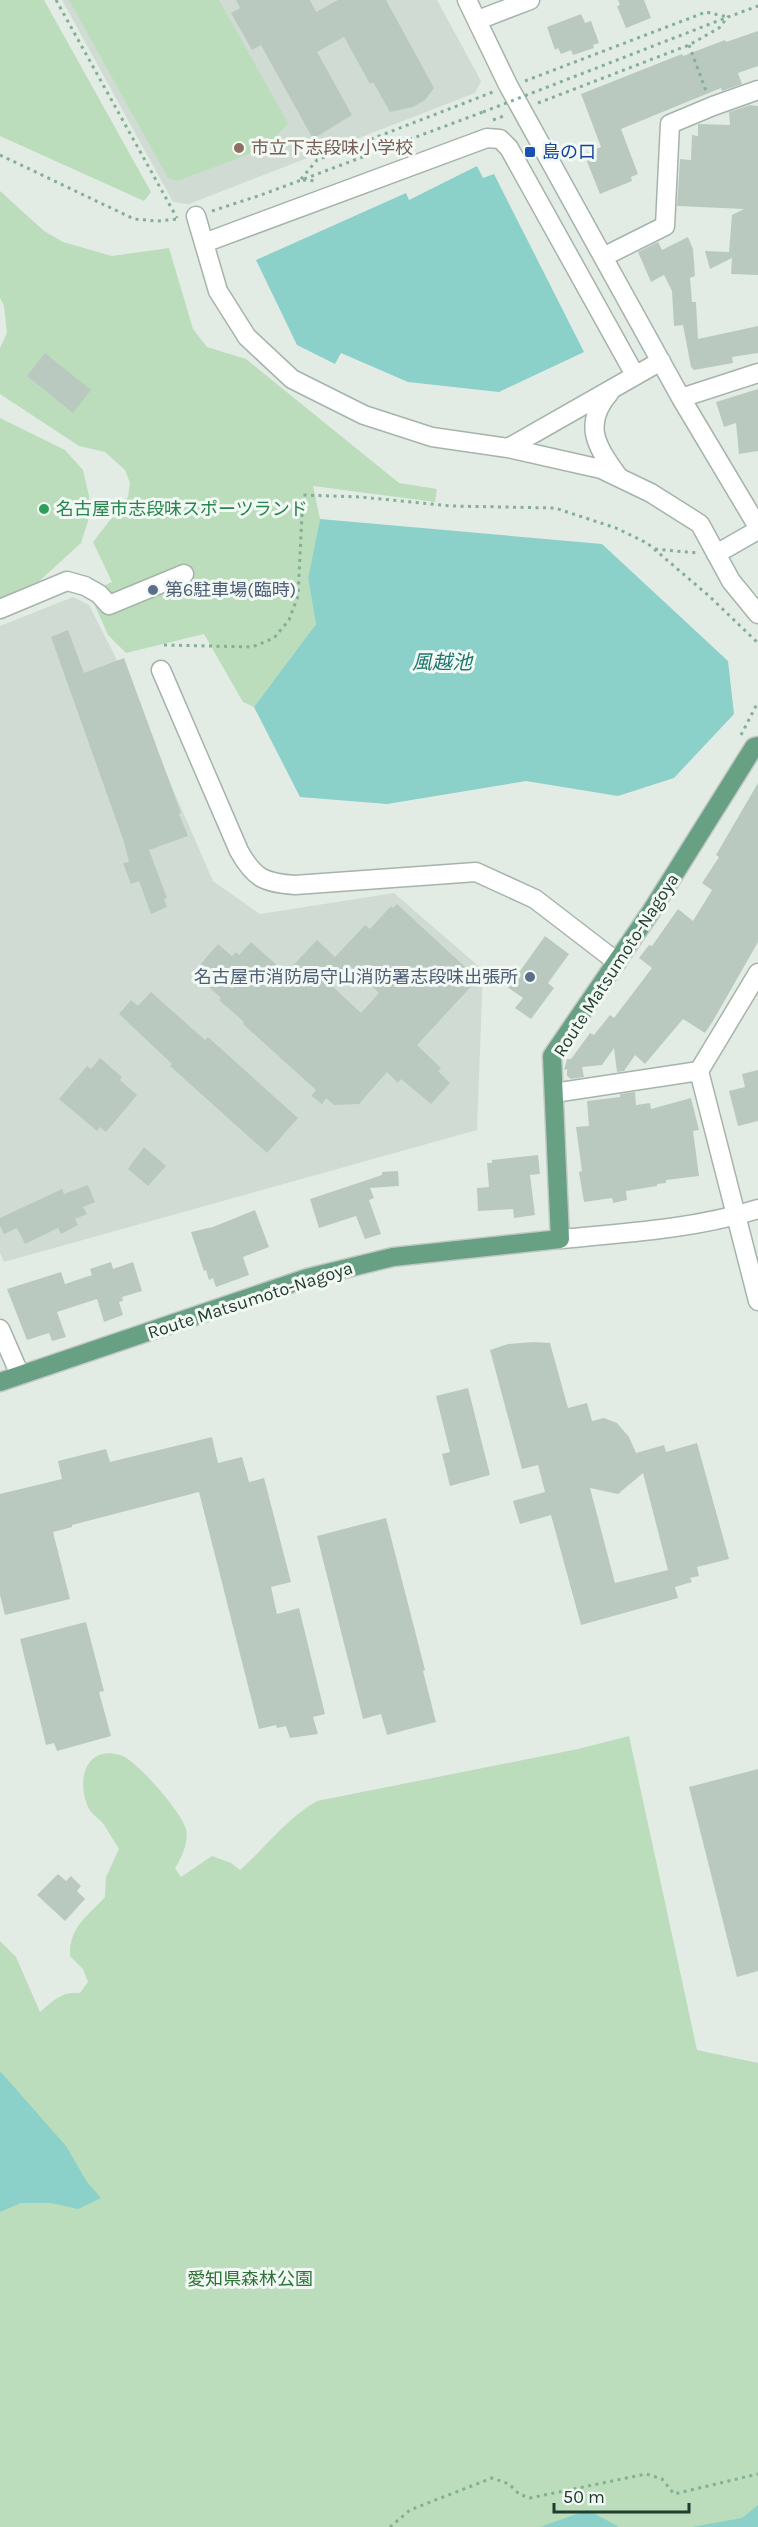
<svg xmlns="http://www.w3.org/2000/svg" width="758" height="2527" font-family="Karla,'Noto Sans JP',sans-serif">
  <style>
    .built { fill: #d0dcd3 }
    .green { fill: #bdb }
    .water { fill: #8bd0c9 }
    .building { fill: #bac9c0; fill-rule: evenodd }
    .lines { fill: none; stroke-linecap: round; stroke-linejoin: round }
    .minor-casing { stroke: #a5b4aa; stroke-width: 21 }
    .major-casing { stroke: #c1c8c4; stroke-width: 21 }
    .path { stroke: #83af95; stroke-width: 3; stroke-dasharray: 3 4.5; stroke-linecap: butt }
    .minor { stroke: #fff; stroke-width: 18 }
    .major { stroke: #67a083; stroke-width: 18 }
    .path-bridge { stroke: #83af95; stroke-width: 3; stroke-dasharray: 3 4.5; stroke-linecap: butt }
    .education-dot { fill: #8d6e63; stroke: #f2f8f4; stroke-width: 2 }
    .transit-dot { fill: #1a4fb4; stroke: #f2f8f4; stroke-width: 2 }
    .leisure-dot { fill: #2e9e5b; stroke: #f2f8f4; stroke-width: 2 }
    .service-dot { fill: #5c6f8a; stroke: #f2f8f4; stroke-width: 2 }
    .labels { text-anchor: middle; stroke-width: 6; stroke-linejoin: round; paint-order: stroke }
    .education-label { font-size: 18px; fill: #785e54; stroke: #f2f8f4; text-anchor: start }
    .transit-label { font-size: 18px; fill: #164399; stroke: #f2f8f4; text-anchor: start }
    .leisure-label { font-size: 18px; fill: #27864d; stroke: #f2f8f4; text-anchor: start }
    .service-label { font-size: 18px; fill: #4e5e75; stroke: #f2f8f4; text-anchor: start }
    .street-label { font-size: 18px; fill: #223c2e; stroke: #f2f8f4 }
    .park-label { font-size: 18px; fill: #2d7236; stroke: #f2f8f4 }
    .water-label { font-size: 20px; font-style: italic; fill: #1d776f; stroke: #f2f8f4 }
  </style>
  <rect width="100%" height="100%" fill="#e2ece5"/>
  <path class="built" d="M62,0H437L481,81L475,93L189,204L173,202Z
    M73,597L89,605L115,656L213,881L260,914L394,893L483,970L477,1130L4,1262L0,1253V626Z"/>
  <path class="green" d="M0,0H44L151,192L144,201L0,136Z
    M69,0H219L288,123L267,147L178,181L168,178Z
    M0,191L44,231L63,242L112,256L169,248L193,329L207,347L246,359L399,483L437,489L435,502L313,486L320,519L308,578L316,624L254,707L243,702L204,634L126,653L108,635L89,592L112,582L93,542L128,497L130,483L125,470L105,452L79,446L0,394V348L7,333L4,306L0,298Z
    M0,418L65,450L83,470L89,496L88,521L81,543L36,584L0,598Z
    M629,1736L697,2050L758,2063V2527H0V1941L16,1957L40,2012C53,2001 62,1991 80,1993L88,1982L83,1969L70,1956C69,1927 87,1917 105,1897L106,1877L119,1849C113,1840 108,1830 102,1822C98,1818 92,1814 89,1809C76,1783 84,1745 120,1755C136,1759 182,1813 186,1829C189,1842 182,1857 175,1868L181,1877L212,1856L231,1863L240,1870C266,1847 287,1818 317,1801L578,1749Z"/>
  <path class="water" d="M477,166L483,178L494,174L584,352L499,392L408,382L341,353L335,364L297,345L256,260L406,193L409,200Z
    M320,519L602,544L728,661L734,714L674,778L618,796L526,781L387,804L300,797L254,707L316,624L308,578Z
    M0,2071L66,2146L87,2182L101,2198L78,2209L51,2203H21L0,2212Z
    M758,2505V2527H692L742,2518Z
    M588,2510L619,2527H540Z"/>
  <path class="building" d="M236,0H310L316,12L338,0H386L434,88L425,100L413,107L390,112L373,82L370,84L344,37L317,52L352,115L313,139L261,45L252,50L231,13L240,8Z
    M618,0H644L651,18L626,28L617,6L620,5Z
    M581,14L585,23L591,21L599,43L593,45L594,48L573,55L571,50L561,54L558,48L555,50L547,27Z
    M758,31V66L738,73L742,84L722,91L721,88L621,129L638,174L631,177L632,181L600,194L584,154L601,147L581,94L682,54L683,56L725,40L726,42Z
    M750,105L758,106V275L731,274L732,258L710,269L705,251L729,252L732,215L744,209L677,206L680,159L691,160L692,135L698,136V124L730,125L729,112Z
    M688,237L693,249L695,276L690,278L692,302H696L698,339L758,326V353L732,357L733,363L694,370L691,367L683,325L674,326L672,291L664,275L651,282L638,252L658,242L662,250Z
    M45,353L91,390L73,413L27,376Z
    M758,389V451L739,454L736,423L724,427L716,402Z
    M68,630L84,673L124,658L181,813L179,814L188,836L149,850L167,898L164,899L167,907L151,914L139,881L131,884L123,863L129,862L124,842L51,637Z
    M758,783V942L713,1021L705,1033L683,1019L645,1064L635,1055L624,1071L617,1072L614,1048L602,1065L582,1067L584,1077L571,1079L567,1076V1069L564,1070L567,1059H571L590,1033L594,1035L610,1015L614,1018L652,968L639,958L649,945L652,946L678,909L693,921L712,890L702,883L719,857L716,855Z
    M397,904L478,979L417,1045L441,1068L438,1071L450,1083L431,1104L401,1079L398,1083L387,1072L359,1104L334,1105L326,1098L322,1104L311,1096L316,1090L243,1024L244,1022L219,1000L221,998L193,973L218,944L232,956L236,952L239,955L251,942L286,973L317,940L335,957L365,925L370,929L391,906L393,908ZM348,964L379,993L361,1013L330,984Z
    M545,936L569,954L548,983L554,988L531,1019L515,1008L523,998L503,984L515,967L520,971Z
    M151,992L205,1040L208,1037L298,1118L267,1153L170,1066L172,1064L119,1014L131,1000L138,1006Z
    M100,1058L122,1077L120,1080L137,1095L106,1132L100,1127L97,1131L59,1099L87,1066L91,1069Z
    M758,1070V1121L738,1126L729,1091L745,1087L742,1074Z
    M635,1092L636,1105L650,1103L651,1109L691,1098L699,1130L693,1131L699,1176L666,1180V1183L657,1184V1186L626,1191L627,1200L613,1203L612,1198L584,1202L579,1172L582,1171L576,1127L589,1126L587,1101L620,1097V1094Z
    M144,1147L166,1166L148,1186L128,1169Z
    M538,1155L540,1174L530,1175L535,1215L514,1218L513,1209L478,1211L477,1188L489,1187L487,1163H492V1160Z
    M398,1171L399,1186L370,1188L374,1198L369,1200L381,1234L365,1239L356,1216L319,1228L310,1199L382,1175V1172Z
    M88,1185L95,1202L83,1207L87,1214L75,1219L78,1225L61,1234L58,1228L25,1244L17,1228L4,1234L0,1226V1218L62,1189L64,1194Z
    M255,1210L269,1247L243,1257L249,1275L216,1287L213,1278L209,1280L206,1270L204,1271L191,1232L213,1227Z
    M111,1262L113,1269L133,1262L142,1291L122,1297L123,1301L119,1302L123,1315L104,1322L97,1299L57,1312L66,1337L52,1341L49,1333L27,1340L7,1289L61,1272L65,1284L92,1275L90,1269Z
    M534,1342L550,1343L568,1408L587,1403L592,1421L604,1418L617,1423L629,1437L636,1453L664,1445L666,1452L697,1443L729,1559L697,1567L699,1576L690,1578L692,1582L675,1587L678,1598L581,1625L551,1515L520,1524L513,1501L545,1492L538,1465L522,1469L490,1350L508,1344ZM643,1473L668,1570L615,1583L590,1488L618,1494Z
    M468,1388L490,1475L450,1486L442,1454L450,1452L436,1396Z
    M212,1437L218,1463L242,1457L249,1482L264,1478L291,1582L271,1587L277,1614L299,1608L325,1714L313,1717L318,1734L290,1738L286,1726L277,1728L276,1725L259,1729L199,1492L72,1525V1527L53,1532L70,1599L5,1615L0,1595V1494L62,1479L58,1461L106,1449L110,1462Z
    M386,1518L425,1670L423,1671L436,1722L387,1735L381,1714L363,1719L317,1536Z
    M86,1622L104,1691L99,1692L111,1736L57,1751L54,1743L46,1745L20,1639Z
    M758,1769V1971L737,1977L689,1787Z
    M58,1874L66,1881L71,1876L81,1886L77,1891L85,1899L65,1921L37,1895Z"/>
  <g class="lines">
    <defs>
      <path id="minor" d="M467,0L508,85L603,257L681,398L758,527
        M478,20L530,0
        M196,216L218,291L247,337L292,379L364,415L432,437L508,448L661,361
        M204,243L487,138L500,139L509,148L635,375
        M603,257L665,226L670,124L713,106L758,90
        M610,392C582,424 596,446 618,476
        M681,398L758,373
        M508,448L601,469L651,493L700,524L731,581L758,614
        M716,554L758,530
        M0,609L67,581L85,586L99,594L109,605L184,574
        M161,670L239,851C254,878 264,883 295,885L476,872L535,899L617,962
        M758,973L699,1071L758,1301
        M554,1093L699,1071
        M560,1239C626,1233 694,1229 758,1209
        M0,1329L20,1375"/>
      <path id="major" d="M0,1382L307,1278L393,1257L560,1239L552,1056L650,913L754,747L758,746"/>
    </defs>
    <use href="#minor" class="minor-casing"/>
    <use href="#major" class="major-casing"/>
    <path class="path" d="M56,0L177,218
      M689,45L706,91
      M525,81L706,12L728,17
      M538,103L689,45L719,28L728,17L758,6
      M493,120L506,115
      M0,155L134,219L157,221L180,219
      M301,179L317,160L493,92
      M303,180L317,181
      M212,211L261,195L483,112
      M655,549L697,553
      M164,645L252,647L274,638L289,620L298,596L303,495L360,497L451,506L555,508L616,528L647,543L709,596L758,643
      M741,735L758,702
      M390,2527L410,2510L492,2478L509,2484L519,2494L530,2498L646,2474L662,2479L674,2494L758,2474"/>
    <use href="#minor" class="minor"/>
    <use href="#major" class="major"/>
    <path class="path-bridge" d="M483,112L728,17"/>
  </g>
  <circle class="education-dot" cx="239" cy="148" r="6"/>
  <rect class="transit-dot" x="524" y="146" width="12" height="12" rx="3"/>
  <circle class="leisure-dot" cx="44" cy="509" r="6"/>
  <g class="service-dot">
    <circle cx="153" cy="590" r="6"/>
    <circle cx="530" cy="977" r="6"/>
  </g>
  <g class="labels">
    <g class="education-label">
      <text x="251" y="154">市立下志段味小学校</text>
    </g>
    <g class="transit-label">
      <text x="542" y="158">島の口</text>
    </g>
    <g class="leisure-label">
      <text x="56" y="515">名古屋市志段味スポーツランド</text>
    </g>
    <g class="service-label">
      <text x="165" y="596">第6駐車場(臨時)</text>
      <text x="518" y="983" text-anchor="end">名古屋市消防局守山消防署志段味出張所</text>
    </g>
    <g class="street-label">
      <text transform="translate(616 965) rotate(-57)" y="6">Route Matsumoto-Nagoya</text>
      <text transform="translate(250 1300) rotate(-18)" y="6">Route Matsumoto-Nagoya</text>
    </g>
    <g class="park-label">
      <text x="250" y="2285">愛知県森林公園</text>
    </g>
    <g class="water-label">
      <text x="442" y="669">風越池</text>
    </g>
  </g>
  <path d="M554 2503v9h135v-9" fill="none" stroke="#223c2e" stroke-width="3"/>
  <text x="563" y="2503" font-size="18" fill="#223c2e" stroke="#f2f8f4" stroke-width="4.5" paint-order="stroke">50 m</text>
</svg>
